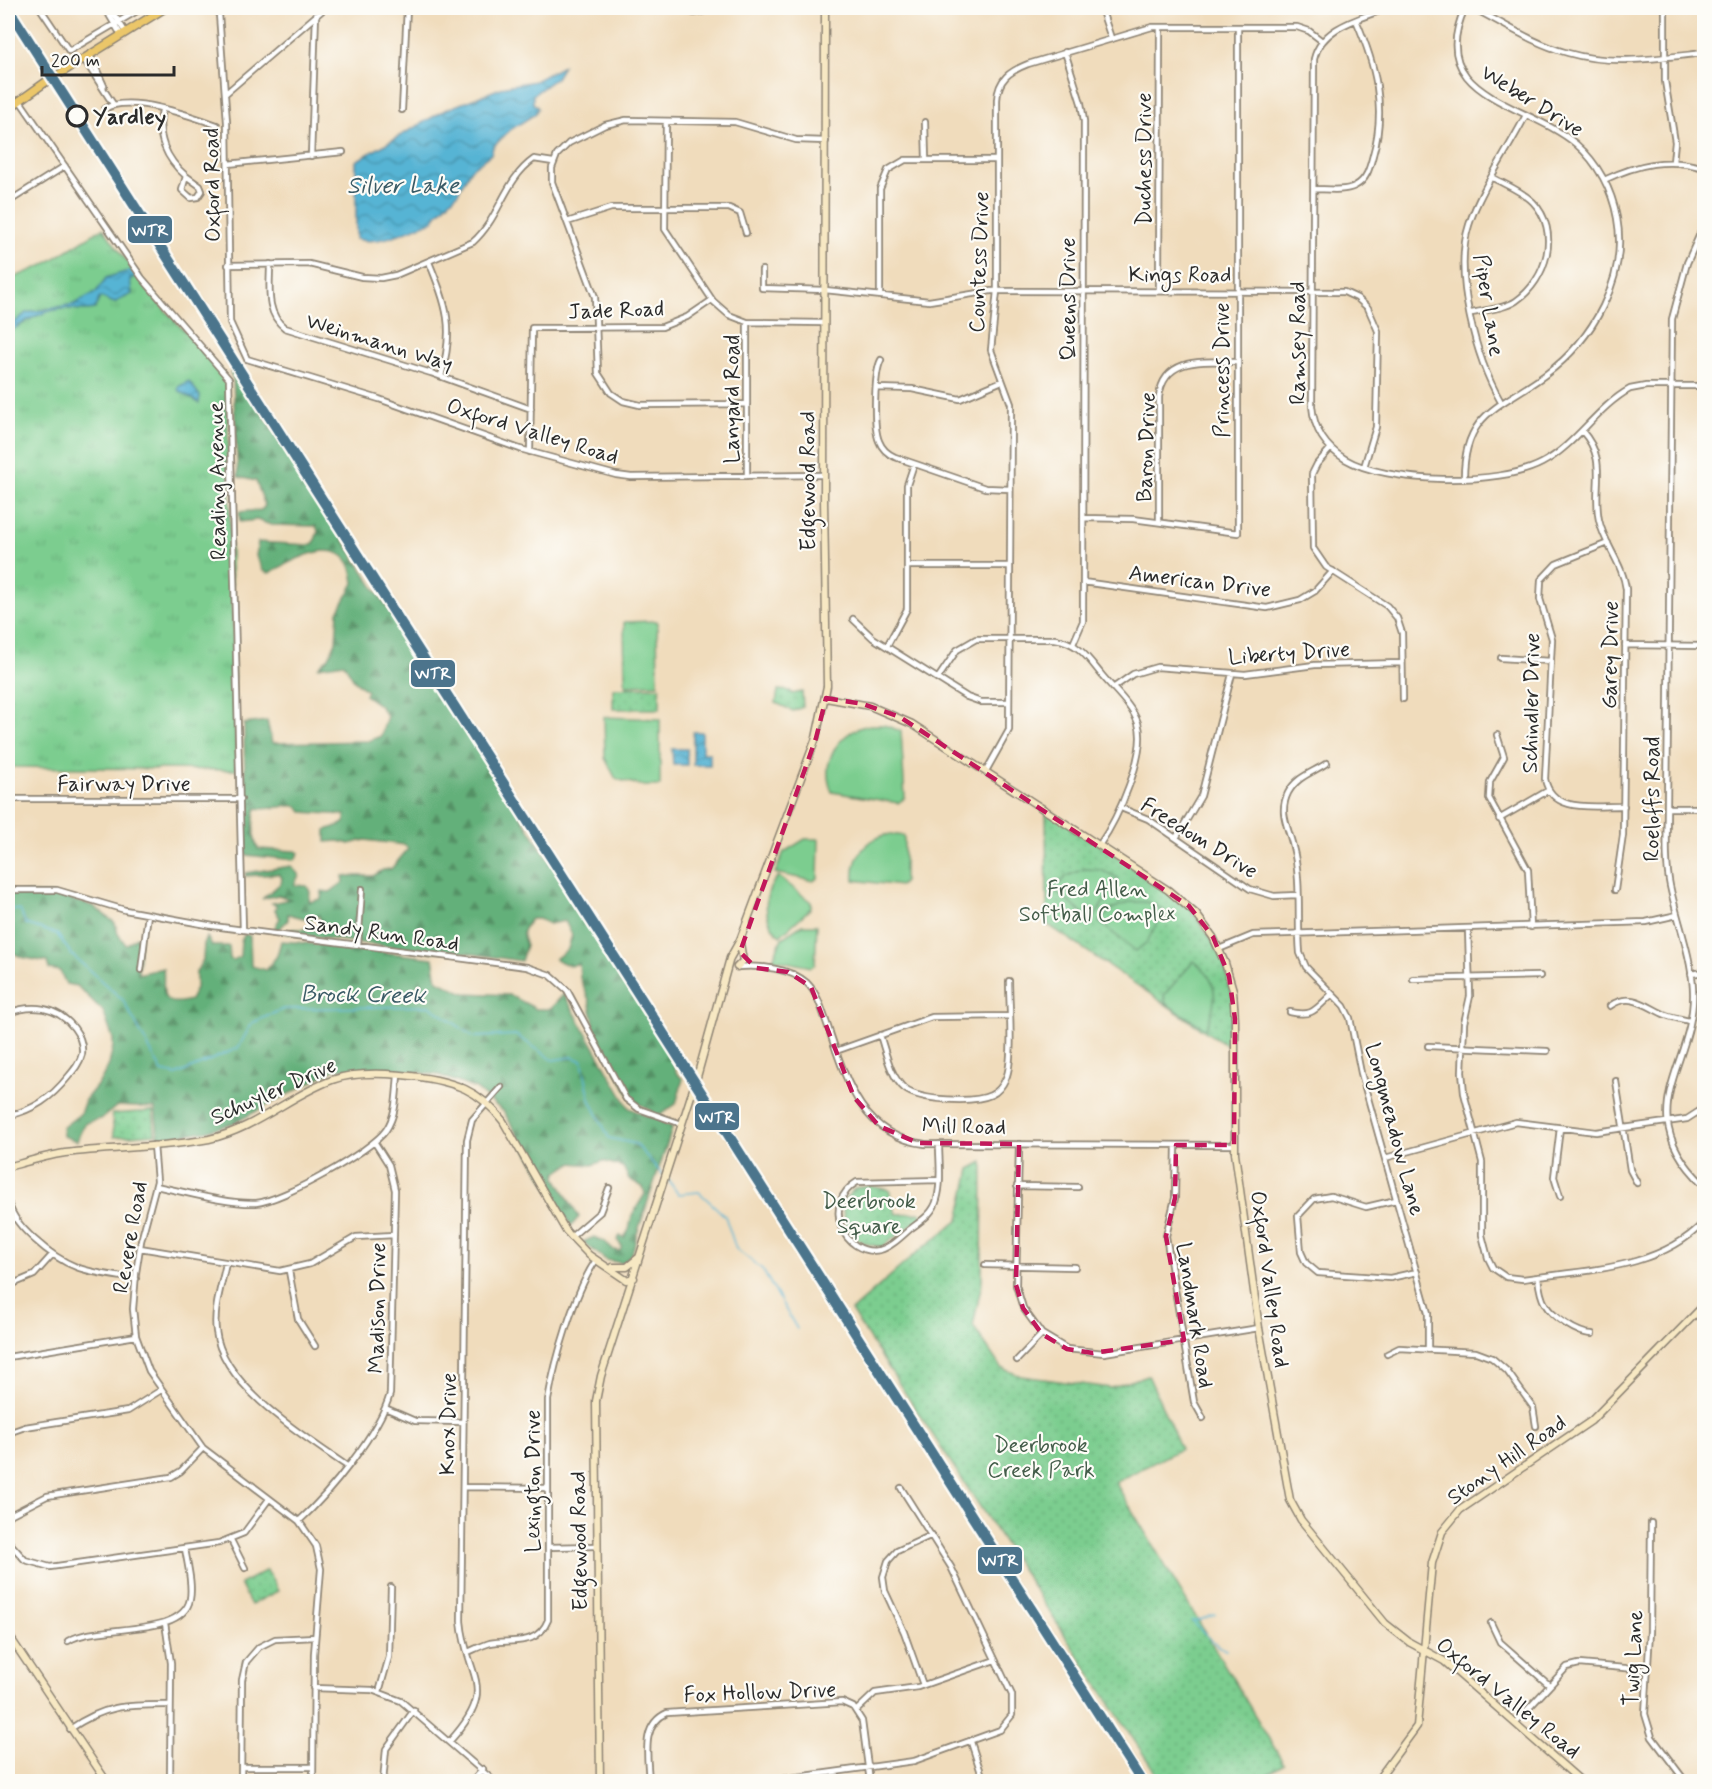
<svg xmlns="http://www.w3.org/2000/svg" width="1712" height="1789" font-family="Mynerve,sans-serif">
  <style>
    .grass { fill: url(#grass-tufts); stroke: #537c5d; stroke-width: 1.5 }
    .forest { fill: url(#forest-firs); stroke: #486e52; stroke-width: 1.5 }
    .park { fill: url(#park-dots); stroke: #537c5d; stroke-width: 1.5 }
    .garden { fill: #7bcd8f; stroke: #537c5d; stroke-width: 1.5 }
    .water { fill: url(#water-waves); stroke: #407080; stroke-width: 1.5 }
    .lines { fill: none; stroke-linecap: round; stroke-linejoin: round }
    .stream { stroke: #56b4d4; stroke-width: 1.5 }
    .street-tunnel { stroke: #c9b99f; stroke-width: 4.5; stroke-dasharray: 4.5 2; stroke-linecap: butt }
    .street-casing { stroke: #8e8474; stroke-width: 8 }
    .secondary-casing { stroke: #8e8474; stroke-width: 9 }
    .primary-casing { stroke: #8e8474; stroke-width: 10 }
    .street { stroke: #fff; stroke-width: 4.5 }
    .secondary { stroke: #f7e8c3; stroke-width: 6 }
    .primary { stroke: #ebc669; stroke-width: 7 }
    .rail { stroke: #2b2b2b; stroke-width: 1.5 }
    .rail-1-casing { stroke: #fdfcf7; stroke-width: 15 }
    .rail-1 { stroke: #4c748c; stroke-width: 10 }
    .marked { fill: none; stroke: #c2185b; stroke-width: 4.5; stroke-dasharray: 12 8; stroke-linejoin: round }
    .stop-dot { fill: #fdfcf7; stroke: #2b2b2b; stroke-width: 3 }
    .labels { text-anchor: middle; stroke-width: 4.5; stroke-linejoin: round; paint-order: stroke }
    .street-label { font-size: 22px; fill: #2b2b2b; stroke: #fdfcf7 }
    .stop-label { font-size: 22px; font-weight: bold; fill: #2b2b2b; stroke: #fdfcf7; text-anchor: start }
    .park-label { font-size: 22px; fill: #435c49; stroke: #fdfcf7 }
    .water-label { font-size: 24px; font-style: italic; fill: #3a5b66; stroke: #fdfcf7 }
    .line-badge { stroke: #fdfcf7; stroke-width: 2 }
    .badge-label { font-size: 16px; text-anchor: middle; font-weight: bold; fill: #fff }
  </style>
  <defs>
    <pattern id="grass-tufts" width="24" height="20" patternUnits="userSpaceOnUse" patternTransform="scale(1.5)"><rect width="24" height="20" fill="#7bcd8f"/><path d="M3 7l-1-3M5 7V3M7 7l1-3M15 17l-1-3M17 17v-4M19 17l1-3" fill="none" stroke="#6ab07c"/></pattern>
    <pattern id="forest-firs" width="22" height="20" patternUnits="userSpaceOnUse" patternTransform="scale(1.5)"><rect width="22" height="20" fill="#64b07a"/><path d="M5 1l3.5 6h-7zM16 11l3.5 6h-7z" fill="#538f64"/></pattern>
    <pattern id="park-dots" width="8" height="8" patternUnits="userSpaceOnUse" patternTransform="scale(1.5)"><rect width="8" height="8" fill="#7bcd8f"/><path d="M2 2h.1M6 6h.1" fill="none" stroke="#6ab07c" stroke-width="1.8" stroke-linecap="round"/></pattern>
    <pattern id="water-waves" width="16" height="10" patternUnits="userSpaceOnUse" patternTransform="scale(1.5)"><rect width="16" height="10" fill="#56b4d4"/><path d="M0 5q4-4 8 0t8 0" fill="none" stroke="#4793ac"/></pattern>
  </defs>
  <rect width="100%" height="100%" fill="#fdfcf7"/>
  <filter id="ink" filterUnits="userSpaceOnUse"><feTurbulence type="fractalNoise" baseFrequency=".0167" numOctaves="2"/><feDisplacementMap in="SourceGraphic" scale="12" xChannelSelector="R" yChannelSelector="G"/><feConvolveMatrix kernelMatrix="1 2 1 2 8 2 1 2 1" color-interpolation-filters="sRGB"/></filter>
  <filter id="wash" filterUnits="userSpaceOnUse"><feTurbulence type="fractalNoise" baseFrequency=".008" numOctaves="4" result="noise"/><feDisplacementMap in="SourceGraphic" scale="24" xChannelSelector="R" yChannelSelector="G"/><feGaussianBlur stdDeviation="1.35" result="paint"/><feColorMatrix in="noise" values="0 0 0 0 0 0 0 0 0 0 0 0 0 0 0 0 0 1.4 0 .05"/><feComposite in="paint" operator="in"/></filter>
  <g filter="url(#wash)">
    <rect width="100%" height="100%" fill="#f0dcbc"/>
    <path class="grass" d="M103,228L153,297L224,374L227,382L236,770L8,767V280L44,265Z"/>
    <path class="forest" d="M235,371L603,944L667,1048L677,1074L683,1079L676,1104L660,1115L662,1122L672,1127L671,1132L636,1237C634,1250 632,1256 622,1263L606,1260L583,1242L594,1237L605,1242L614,1250L620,1251L622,1246L617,1240L620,1236L624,1238L629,1230L632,1215L645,1194L643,1187L629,1179L623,1167L603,1161L592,1165L571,1163L557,1172L556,1178L579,1217L571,1226L504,1112L476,1089L439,1075L390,1069H336L234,1123L206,1131L161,1138L158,1135L155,1108L117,1106L101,1119C84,1122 84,1123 77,1141L63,1136L62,1128L80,1114L85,1100L99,1083L109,1065L113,1047V1039L103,1011L77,986L66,984L60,971L49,969L47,962L21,957L8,950V893L50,894L93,906L115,923L118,934L126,945L136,937L140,938L138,974L163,968C166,986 154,1010 190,1000L196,988V972L203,960L204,944L207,937L212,946H229L230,959L234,960L240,956L241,941L245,934L250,936L251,966L266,970L277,956L281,941L296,942L433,958L437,980L464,993L510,995L536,1009H550L564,994L629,1108L649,1117L652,1111L632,1100L597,1038L589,1000L580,978L579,963L570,966L555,959L568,949L572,935L565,921L549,924L539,919H531C522,931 520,931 526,945L521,961L446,950L432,952L284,933L292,929H321L319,915L311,920L288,914V920L279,929H274L280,918L275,910L277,906L272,903L290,899L278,895L262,899L281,883L282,878L279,874L245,876L246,873L291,866L299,875L294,885L307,886L310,892L309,902L321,899L322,891L330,892L344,882L343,876H373L383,870L391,869L408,849L405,845L365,840L350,844L339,841L326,842V830L345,823V815L302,812L298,806C283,804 271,811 256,808C252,820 253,838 258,849L296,851L299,853L295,860L246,855L244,724L267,721L272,743L368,741L381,736L387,716L379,705L365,695L367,691L354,680L344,663L319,667L329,657L336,642L338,612L354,583C349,527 296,559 269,573L263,571L256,556L258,542L309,545L314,543L318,531L316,526L271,525L257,520L240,522L239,512L261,510L265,506L256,481L238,477L233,379L230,373Z"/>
    <path class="park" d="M660,687V709H613V688Z
      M778,690L790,691L792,694L802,692L803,707L793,711L776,703Z
      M1046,808L1189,906L1223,958L1235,1008L1227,1046L1047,924Z
      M153,1111L155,1134L114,1137L112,1114Z
      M983,1162L982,1282L973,1326L1001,1368L1021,1376L1111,1388L1148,1375L1181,1449L1115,1482L1284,1764L1258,1781H1161L851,1311L914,1255L959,1220L970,1169Z
      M870,1186L889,1190L896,1214L920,1213L923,1216L882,1247C852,1243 845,1232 842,1203L855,1188Z
      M267,1570L278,1591L251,1605L240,1584Z"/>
    <path class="garden" d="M657,621L658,684L625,685L624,622Z
      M604,717L660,719V786H644L616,779L605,758Z
      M870,725H884L901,731L905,798L898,803L832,792C819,762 839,730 870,725Z
      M891,834L904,836V882L900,886L854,880C852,856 867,837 891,834Z
      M805,839H819L818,878L813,881L775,873L784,852Z
      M1084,869L1101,870L1118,878L1094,918L1090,919L1054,890L1067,876Z
      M778,876L811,902V908L780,936C762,919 762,894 778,876Z
      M1129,902H1147L1164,910L1147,942L1136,951L1099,922L1112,909Z
      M802,925H817L815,964L811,967L773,959L782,938Z
      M1194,961C1221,982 1217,1001 1206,1029L1166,1004L1164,995Z"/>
    <path class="water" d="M563,66L556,78L533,95V103L538,108L535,114L510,130L493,147L491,154L471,169L457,194L438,213L433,221C408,229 383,246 356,239V161L445,110L506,86L535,81Z
      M131,270L139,275L130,279L132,294L114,303L100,297L95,309C85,311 80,310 71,309C47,307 26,321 8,333V316L14,323L26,313L74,304L96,292L106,278Z
      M189,381L200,396L199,403L178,390V387Z
      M693,732H702V753H710V765H693Z
      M672,749H687V765H673Z"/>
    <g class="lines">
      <path class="stream" d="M8,909L20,910L26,924L57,934L72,955L123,1000L162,1072L176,1075L238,1048L252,1023L283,1009L430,1006L474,1037L516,1035L553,1060L572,1057L582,1061L590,1099L609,1138L636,1144L663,1175
        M667,1178L678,1194L699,1192L725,1216L736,1249L762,1269L797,1329
        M1191,1620L1218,1646L1227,1650
        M1193,1622L1215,1615"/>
    </g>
  </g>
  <g filter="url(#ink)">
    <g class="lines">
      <path class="street-tunnel" d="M232,368L241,362"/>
      <defs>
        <path id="street" d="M40,8L69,51L142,8
          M105,8L121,35
          M110,8L126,33
          M216,8L219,14L227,122L230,322L247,359
          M676,8L694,13L721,8
          M1101,8L1111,38
          M1387,8C1360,19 1322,26 1314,59L1312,406C1314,429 1325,447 1345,459C1387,484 1499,486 1542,463C1576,445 1597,407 1630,389L1646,386H1704
          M1473,8C1504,24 1534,44 1568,53C1612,66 1659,58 1704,53
          M1665,8V81L1675,142L1673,162
          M1065,52L1081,103L1084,121L1083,621L1073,644
          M90,55L104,86
          M84,59L113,104
          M225,94L325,8
          M20,101L142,278L229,379L243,930
          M105,109C127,93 192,116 217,125
          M162,110C156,136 166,159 186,176
          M402,110L407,8
          M666,121L665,229L713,301L729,315L747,322L824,323
          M925,122L926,160
          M311,156L316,15
          M228,164L343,152
          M186,176L200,186L202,191L198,197L191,198L182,190Z
          M1604,180C1638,164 1668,157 1704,168
          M1314,189C1326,189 1343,192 1355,186C1367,180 1370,167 1373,155C1387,107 1375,64 1356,20
          M8,202L65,166
          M567,222L611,208H729L740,213L746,233
          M1704,225L1687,263L1672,319L1667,808C1667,834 1665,861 1670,886C1677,920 1691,954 1693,989C1697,1064 1626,1111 1704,1185
          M429,262C447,306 455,328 441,376
          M270,264C270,287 265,313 285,328L431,373L531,409
          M228,265L309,264L362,277L381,278L396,275L473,242C500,218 504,180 534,159L553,162
          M762,270V288L825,290L929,301L991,291L1344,292L1357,298L1368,308L1378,331L1376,427L1364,467
          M1159,291L1160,27
          M880,296V189L888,170L905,160H997
          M1471,313C1485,310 1504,309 1516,301C1547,280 1561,231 1533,202C1522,191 1506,185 1493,178
          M247,359L379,399L520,449L616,475L631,477L824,475
          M881,360C874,373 873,427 879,441C882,449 888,454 895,457L985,488L1010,489
          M876,388L912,389L960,399L1002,381
          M1501,402C1476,359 1453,274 1469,225C1479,192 1510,147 1526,115
          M747,404L640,405L623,401L611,393L598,373L595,297L552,182V168L557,155L569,143L605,125L626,120L735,122L796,140L826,141
          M1582,431C1609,461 1592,486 1599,520C1604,544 1623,564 1626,589L1623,835L1615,890
          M1331,448L1317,464L1312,474L1313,548L1326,567L1387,606L1397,618L1402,633L1403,699
          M530,452L532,328L662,327L687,317L712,300
          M747,476V322
          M1464,478C1464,412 1500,408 1545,375C1593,340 1628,278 1617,218C1612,190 1598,163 1576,144C1526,102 1424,97 1465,8
          M1083,518L1133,519L1238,533V27
          M1159,522V397C1164,355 1206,362 1238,362
          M1608,543L1556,564L1541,580L1540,599L1552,639L1545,779C1552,815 1597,805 1624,806
          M908,566H1010
          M1083,582L1267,608L1300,600L1315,591L1333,571
          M853,619L873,638L967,697L981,702H1009
          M1625,645L1704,646
          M887,646L907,609V485L914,464
          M1501,658L1551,661
          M938,678L957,650L976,639H1055C1078,642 1088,658 1101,674C1113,689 1132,705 1138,723C1148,752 1117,820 1100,844
          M1113,688L1133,674L1157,667L1245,674L1315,665L1402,663
          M1497,735L1504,757L1490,782L1489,798L1528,870L1531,927
          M1327,763C1312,773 1297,776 1288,793C1278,813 1289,828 1293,847C1302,880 1297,919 1300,953L1306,967L1344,1006L1350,1018L1361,1073L1428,1313V1349
          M986,771L1009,730L1011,404L991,350L997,291V100C998,79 1010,71 1028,64L1152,27H1297L1309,31L1322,41
          M8,799H241
          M1121,808L1148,819L1250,889L1274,896L1297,895
          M1667,808H1704
          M1499,819L1549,790
          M1176,838L1201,796L1232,674
          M8,890H57L125,910L213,926L527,967L550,975L567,990L626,1099L639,1109L679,1123
          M1468,929L1470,996L1464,1023L1462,1072L1464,1093L1482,1162V1235L1488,1258L1493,1268L1506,1277L1523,1279C1584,1270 1659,1270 1704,1222
          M358,945L362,889
          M1219,949L1253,935L1646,922L1677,915
          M737,967C759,965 791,968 807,983C818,994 822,1010 827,1024C845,1077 860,1136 925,1144L1234,1145
          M141,970L148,914
          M1691,974L1704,972
          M1413,979L1540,976
          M1610,1006C1631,991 1647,1007 1666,1015C1674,1018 1682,1019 1689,1021
          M1290,1012C1313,1017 1315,1010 1332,994
          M8,1013C32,1004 57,1006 74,1028C80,1036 83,1044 82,1054C80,1063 74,1070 68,1077C50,1099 35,1109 8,1116
          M880,1035C886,1053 890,1076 905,1089C920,1101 974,1103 991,1095C998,1092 1003,1085 1006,1078C1014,1060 1009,1003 1009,981
          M1428,1046L1547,1051
          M836,1051L932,1017L1009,1016
          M1616,1081L1630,1170L1637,1183
          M939,1144C939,1162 942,1182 937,1199C934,1213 921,1221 910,1229C901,1237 891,1247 880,1250C843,1257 821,1203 857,1182L939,1180
          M1019,1144L1016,1285L1023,1308L1042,1334L1067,1349L1104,1353L1259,1328
          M154,1145L157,1181L141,1241L136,1273L133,1309L136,1336L149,1371L203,1448L299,1521L316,1546L321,1569L314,1654L313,1782
          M1176,1145L1175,1198L1166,1236L1194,1402L1203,1418
          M1385,1158L1516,1122L1596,1132L1687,1119L1704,1108
          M156,1186C186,1192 226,1204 256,1203C282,1201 372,1151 386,1130C397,1114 396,1094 398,1076
          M1017,1186L1078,1187
          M1560,1196L1554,1177L1560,1128
          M1396,1200L1366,1207L1331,1196L1314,1199L1298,1216L1301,1252L1306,1263L1318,1273L1390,1278L1417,1272
          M8,1202C13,1218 22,1228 34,1239C70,1272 90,1272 136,1279
          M571,1237L600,1212L609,1188
          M140,1248L280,1271L310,1264L356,1237L394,1235
          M226,1263C222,1284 213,1309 216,1331C222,1386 305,1437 347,1466
          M985,1265L1075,1267
          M289,1271L298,1319L315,1346
          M1538,1277C1539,1286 1540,1296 1545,1304C1552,1317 1578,1334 1592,1334
          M8,1286L34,1275L52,1255
          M1387,1354L1399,1348L1476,1352L1492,1358L1507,1371L1533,1407L1536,1426
          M8,1357L136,1336
          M1017,1360L1042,1334
          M385,1408L415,1421L463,1422
          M8,1433L25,1427L128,1411L161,1390
          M463,1487L548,1488
          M8,1516L47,1496L171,1477L181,1471L203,1448
          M299,1521C329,1494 379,1433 390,1394L395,1190L389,1165L375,1143
          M1651,1523L1650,1631L1645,1714L1652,1737L1686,1782
          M231,1540L245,1568
          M8,1541L25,1560L50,1567L219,1543L244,1533L269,1499
          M549,1547L596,1546
          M165,1623L171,1663L170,1782
          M1491,1623L1500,1642L1548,1684
          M68,1641C97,1623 183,1638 190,1599C193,1583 187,1563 185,1548
          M468,1652C475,1649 483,1645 490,1643C513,1639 537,1647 548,1620V1400C555,1360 574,1293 596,1260
          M923,1685L904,1632L885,1591L883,1577L888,1561L897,1551L932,1535
          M313,1688L372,1690L401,1701L495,1782
          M379,1692L389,1657L391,1587
          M856,1711L875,1693L918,1687L995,1660
          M1516,1722L1567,1667L1579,1664L1647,1670
          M70,1729C106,1704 128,1705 170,1705
          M450,1741C500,1686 466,1679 461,1621L467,1140L472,1120L501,1087
          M971,1742L984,1782
          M242,1767H313
          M600,1781L634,1782
          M241,1782L242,1680L246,1662L259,1647L275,1639L315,1637
          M383,1782L386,1749L414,1710
          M472,1782L483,1769
          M649,1782C648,1757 640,1725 667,1713L842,1702L853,1707L862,1721L870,1782
          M716,1782L783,1779L914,1761L1000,1730L1012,1715V1695L951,1567L901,1488"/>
        <path id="secondary" d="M826,698L870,706L912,724L1168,890L1196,914L1213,937L1225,963L1233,990L1235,1019V1153L1259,1328L1290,1500L1301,1520L1385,1623L1409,1642L1444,1661L1582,1782
          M737,967L743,961L740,943
          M8,1167C26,1162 45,1156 65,1153C113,1147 162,1148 209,1139C255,1129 289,1096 332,1080C364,1068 434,1075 465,1089C480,1096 493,1108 503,1121L566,1231L589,1255L626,1280L634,1278
          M613,1267H627L638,1258
          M8,1634L107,1782
          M600,1782L596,1401L601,1376L697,1077L730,958L740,940L816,738L827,686L824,500L825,8
          M1376,1782L1417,1726L1432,1563L1442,1532L1460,1510L1591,1421L1704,1305"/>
        <path id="primary" d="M56,76L165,8
          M8,109L50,79"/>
      </defs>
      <use href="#street" class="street-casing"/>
      <use href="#secondary" class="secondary-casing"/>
      <use href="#primary" class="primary-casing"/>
      <use href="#street" class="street"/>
      <use href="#secondary" class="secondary"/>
      <use href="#primary" class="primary"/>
      <path class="rail" d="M10,8L1144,1782"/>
      <defs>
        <path id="rail-1" d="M8,8L1142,1782"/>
      </defs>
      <use href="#rail-1" class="rail-1-casing"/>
      <use href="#rail-1" class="rail-1"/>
    </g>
  </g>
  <path class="marked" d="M826,698L863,704L900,717L1189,906L1213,937L1229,976L1235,1019L1234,1145H1176L1175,1198L1166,1236L1184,1340L1093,1353L1067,1349L1042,1334L1023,1308L1016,1285L1019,1144L918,1143L879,1126L854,1097L811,987L788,972L756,968L740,952L816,738Z"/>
  <circle class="stop-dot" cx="77" cy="116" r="10"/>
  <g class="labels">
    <g class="street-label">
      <text transform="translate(1533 100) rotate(32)" y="8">Weber Drive</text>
      <text transform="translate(1143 159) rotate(-90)" y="8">Duchess Drive</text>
      <text transform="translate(211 185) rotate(-91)" y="8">Oxford Road</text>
      <text transform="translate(978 262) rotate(-88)" y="8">Countess Drive</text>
      <text x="1180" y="282">Kings Road</text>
      <text transform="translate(1067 299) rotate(-90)" y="8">Queens Drive</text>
      <text transform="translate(1490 305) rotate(81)" y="8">Piper Lane</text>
      <text transform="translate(616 309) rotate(-2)" y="8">Jade Road</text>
      <text transform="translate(380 341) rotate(17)" y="8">Weinmann Way</text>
      <text transform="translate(1297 343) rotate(-90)" y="8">Ramsey Road</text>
      <text transform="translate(1221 370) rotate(-90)" y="8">Princess Drive</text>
      <text transform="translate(731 399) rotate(-90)" y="8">Lanyard Road</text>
      <text transform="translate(533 430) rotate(17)" y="8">Oxford Valley Road</text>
      <text transform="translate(1145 447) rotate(-88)" y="8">Baron Drive</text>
      <text transform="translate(216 481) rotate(-91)" y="8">Reading Avenue</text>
      <text transform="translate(807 481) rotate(-90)" y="8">Edgewood Road</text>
      <text transform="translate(1200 580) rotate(7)" y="8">American Drive</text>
      <text transform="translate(1289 652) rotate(-4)" y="8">Liberty Drive</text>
      <text transform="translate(1609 655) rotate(-89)" y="8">Garey Drive</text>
      <text transform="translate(1530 703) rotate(-89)" y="8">Schindler Drive</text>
      <text x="124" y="791">Fairway Drive</text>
      <text transform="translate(1651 799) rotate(-90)" y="8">Roeloffs Road</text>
      <text transform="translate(1200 837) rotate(32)" y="8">Freedom Drive</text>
      <text transform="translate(382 932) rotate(8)" y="8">Sandy Run Road</text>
      <text transform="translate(273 1090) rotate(-24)" y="8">Schuyler Drive</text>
      <text transform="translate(964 1125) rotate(1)" y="8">Mill Road</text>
      <text transform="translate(1396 1129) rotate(75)" y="8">Longmeadow Lane</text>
      <text transform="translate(129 1237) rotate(-80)" y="8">Revere Road</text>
      <text transform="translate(1271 1279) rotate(82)" y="8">Oxford Valley Road</text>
      <text transform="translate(376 1308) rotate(-89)" y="8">Madison Drive</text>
      <text transform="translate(1196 1315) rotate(81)" y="8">Landmark Road</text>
      <text transform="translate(447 1424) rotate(-89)" y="8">Knox Drive</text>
      <text transform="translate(1506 1459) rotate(-35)" y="8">Stony Hill Road</text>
      <text transform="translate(532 1481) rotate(-90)" y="8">Lexington Drive</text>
      <text transform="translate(578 1541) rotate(-91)" y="8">Edgewood Road</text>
      <text transform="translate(1632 1658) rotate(-87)" y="8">Twig Lane</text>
      <text transform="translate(760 1691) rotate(-2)" y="8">Fox Hollow Drive</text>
      <text transform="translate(1509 1697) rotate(39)" y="8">Oxford Valley Road</text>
    </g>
    <g class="stop-label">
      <text x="93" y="124">Yardley</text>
    </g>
    <g class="park-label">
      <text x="1097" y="896">Fred Allen<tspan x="1097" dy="25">Softball Complex</tspan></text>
      <text x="869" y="1208">Deerbrook<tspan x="869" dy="25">Square</tspan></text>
      <text x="1041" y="1452">Deerbrook<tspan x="1041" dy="25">Creek Park</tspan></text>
    </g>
    <g class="water-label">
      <text x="403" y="193">Silver Lake</text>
      <text transform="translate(363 994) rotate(1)" y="8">Brock Creek</text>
    </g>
  </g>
  <g class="line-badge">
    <rect x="127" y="215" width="46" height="29" rx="6" fill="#4c748c"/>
    <rect x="410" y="659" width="46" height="29" rx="6" fill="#4c748c"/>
    <rect x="694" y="1102" width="46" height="29" rx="6" fill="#4c748c"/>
    <rect x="977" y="1546" width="46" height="29" rx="6" fill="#4c748c"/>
  </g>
  <g class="badge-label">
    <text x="150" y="236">WTR</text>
    <text x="433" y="679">WTR</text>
    <text x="717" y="1123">WTR</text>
    <text x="1000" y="1566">WTR</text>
  </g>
  <rect width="1712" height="1789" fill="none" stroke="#fdfcf7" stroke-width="30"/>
  <path d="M42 66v9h132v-9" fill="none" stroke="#2b2b2b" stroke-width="3"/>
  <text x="51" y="66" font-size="18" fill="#2b2b2b" stroke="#fdfcf7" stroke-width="4.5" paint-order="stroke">200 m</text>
</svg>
